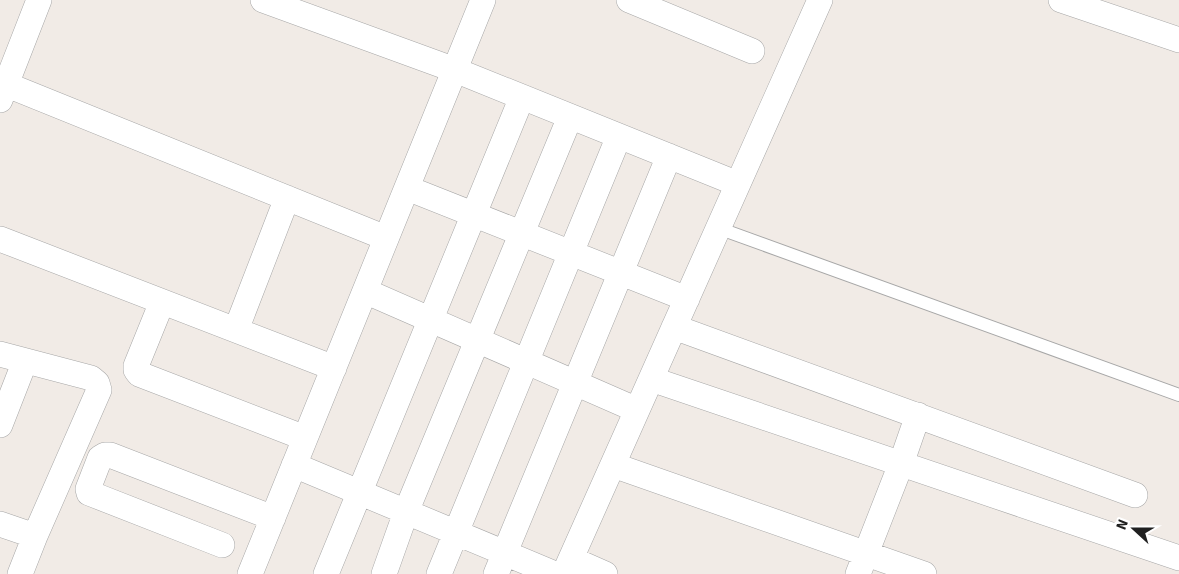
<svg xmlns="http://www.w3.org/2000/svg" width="1179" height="574" font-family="Signika,sans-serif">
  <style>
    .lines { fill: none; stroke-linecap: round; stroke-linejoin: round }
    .lane-casing { stroke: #a7a7a7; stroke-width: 14 }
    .street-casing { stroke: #a7a7a7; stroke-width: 26 }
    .lane { stroke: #fff; stroke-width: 12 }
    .street { stroke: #fff; stroke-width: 25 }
  </style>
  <rect width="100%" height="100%" fill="#f1ebe6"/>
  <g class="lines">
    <defs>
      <path id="lane" d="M718,228L1179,395"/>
      <path id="street" d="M263,0L455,70L738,184
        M629,0L752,51
        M1061,0L1179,40
        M0,82L386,238
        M0,100L39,0
        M407,188L687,299
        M0,239L334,368
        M365,291L637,410
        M162,302L136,366V370L139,374L305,438
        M674,327L1135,495
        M236,330L287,198
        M0,354L91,378L97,383L99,390L35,536
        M651,379L1179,558
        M0,425L25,361
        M294,465L555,574
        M613,465L924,574
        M0,524L35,536L20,574
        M222,545L89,493L88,489L100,458L105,455H110L273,518
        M571,559L605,574
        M250,574L483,0
        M326,574L522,97
        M384,574L406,512L570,117
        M439,574L619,136
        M496,574L669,156
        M564,574L820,0
        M858,574L901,464L918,415"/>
    </defs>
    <use href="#lane" class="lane-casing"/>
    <use href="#street" class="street-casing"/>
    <use href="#lane" class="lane"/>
    <use href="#street" class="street"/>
  </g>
  <g transform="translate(1134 529) rotate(291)" stroke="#ffffff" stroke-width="4" paint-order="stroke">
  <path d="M0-4L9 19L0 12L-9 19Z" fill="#202020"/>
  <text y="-8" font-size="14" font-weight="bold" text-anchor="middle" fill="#202020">N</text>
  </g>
</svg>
